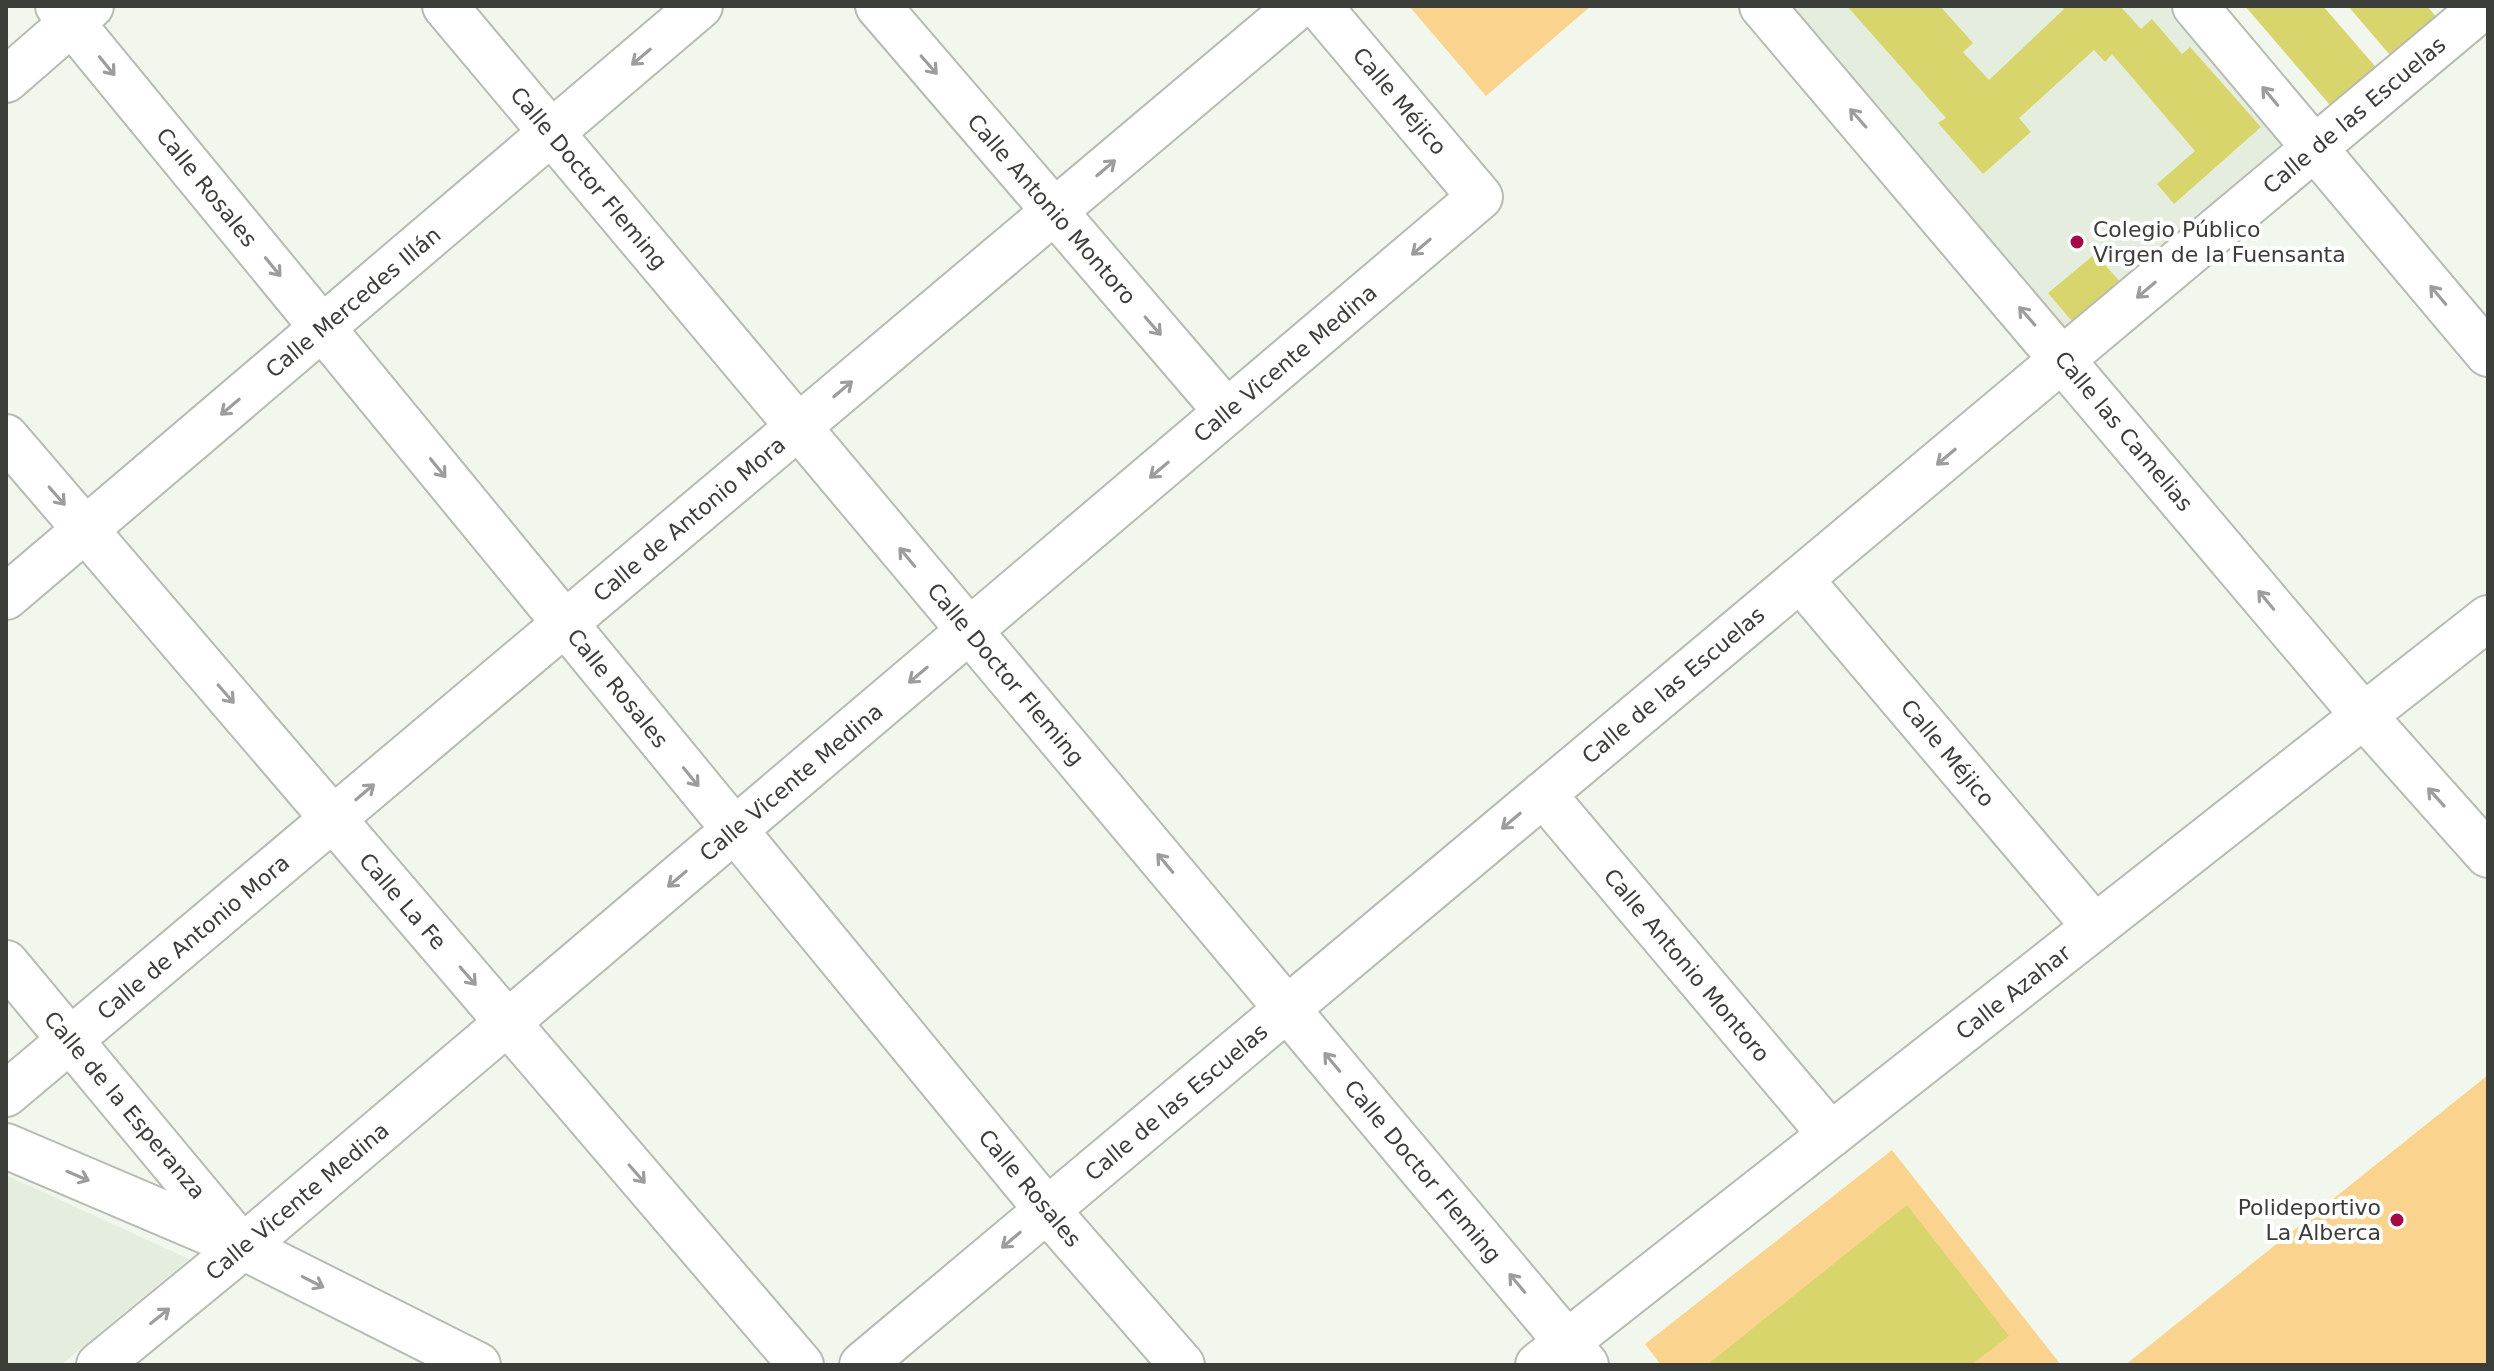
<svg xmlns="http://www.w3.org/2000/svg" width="2494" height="1371" font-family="'DejaVu Sans',sans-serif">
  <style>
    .built { fill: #e5eede }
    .green { fill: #fad48e }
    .building { fill: #d9d56d }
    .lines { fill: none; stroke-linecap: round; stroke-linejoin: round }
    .minor-casing { stroke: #b6bbb3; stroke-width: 48 }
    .minor { stroke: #fff; stroke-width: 44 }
    .oneway { stroke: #9d9e9c }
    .poi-dot { fill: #a30a46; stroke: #fff; stroke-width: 3 }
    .labels { text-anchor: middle; stroke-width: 8; stroke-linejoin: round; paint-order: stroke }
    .street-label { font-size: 22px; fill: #3b3d39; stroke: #fff }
    .poi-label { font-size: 22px; fill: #3b3d39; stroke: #fff; text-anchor: start }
  </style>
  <rect width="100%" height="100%" fill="#f2f7ee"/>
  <path class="built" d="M1777,6H2172L2289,145L2062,340Z
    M6,1175L189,1259L61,1365H6Z"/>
  <path class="green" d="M1409,6H1591L1486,96Z
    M2488,1075V1365H2125Z
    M1892,1150L2061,1365H1661L1645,1344Z"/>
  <path class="building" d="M1847,6H1940L1973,43L1963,52L1989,80L2064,9L2061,6H2120L2141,29L2152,19L2182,54L2190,47L2261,127L2174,204L2157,184L2195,151L2112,54L2105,62L2094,50L2019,118L2031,132L1983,174L1938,123L1946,118Z
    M2245,6H2323L2380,72L2335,111Z
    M2348,6H2427L2440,21L2395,61Z
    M2095,254L2123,285L2076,326L2048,293Z
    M1907,1205L2009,1336L1971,1365H1707Z"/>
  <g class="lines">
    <defs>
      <path id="minor" d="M58,6L1047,1210L1182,1365
        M445,6L1586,1365
        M878,6L1227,412
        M1762,6L2364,716L2488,855
        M2195,6L2488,354
        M6,80L91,6
        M6,437L801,1365
        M1800,579L2095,927
        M6,597L700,6
        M1543,794L1831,1135
        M6,963L239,1243
        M6,1094L1298,6
        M6,1146L243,1247L478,1365
        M99,1365L243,1247L1480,197L1319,6
        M862,1365L2484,6
        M1538,1365L2488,618"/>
    </defs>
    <use href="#minor" class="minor-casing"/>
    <use href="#minor" class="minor"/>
  </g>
  <defs><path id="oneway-shaft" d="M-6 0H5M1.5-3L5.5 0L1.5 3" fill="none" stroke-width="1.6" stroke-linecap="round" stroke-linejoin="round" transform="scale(2)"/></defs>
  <g class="oneway">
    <use href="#oneway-shaft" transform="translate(641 57) rotate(140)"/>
    <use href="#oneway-shaft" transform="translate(929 65) rotate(49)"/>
    <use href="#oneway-shaft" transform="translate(107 66) rotate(51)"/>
    <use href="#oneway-shaft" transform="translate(2270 96) rotate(-130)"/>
    <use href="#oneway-shaft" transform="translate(1858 118) rotate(-131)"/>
    <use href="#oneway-shaft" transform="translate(1106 168) rotate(-40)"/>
    <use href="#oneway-shaft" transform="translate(1421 247) rotate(140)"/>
    <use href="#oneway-shaft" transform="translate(273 267) rotate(51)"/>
    <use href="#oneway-shaft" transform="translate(2146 290) rotate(140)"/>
    <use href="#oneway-shaft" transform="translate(2438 295) rotate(-130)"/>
    <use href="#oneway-shaft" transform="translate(2027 316) rotate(-131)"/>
    <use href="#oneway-shaft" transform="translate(1153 326) rotate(49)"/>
    <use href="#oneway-shaft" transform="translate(843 389) rotate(-40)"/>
    <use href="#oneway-shaft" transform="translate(230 407) rotate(140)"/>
    <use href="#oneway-shaft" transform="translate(1946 457) rotate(140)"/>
    <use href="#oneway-shaft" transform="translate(438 468) rotate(51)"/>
    <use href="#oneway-shaft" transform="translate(1159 470) rotate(140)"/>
    <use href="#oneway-shaft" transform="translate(57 496) rotate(49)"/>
    <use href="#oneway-shaft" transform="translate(907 557) rotate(-130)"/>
    <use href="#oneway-shaft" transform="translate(2266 600) rotate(-130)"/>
    <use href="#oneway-shaft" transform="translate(918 675) rotate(140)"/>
    <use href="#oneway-shaft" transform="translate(226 694) rotate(49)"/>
    <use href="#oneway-shaft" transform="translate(691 777) rotate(51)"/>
    <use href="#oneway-shaft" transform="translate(365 792) rotate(-40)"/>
    <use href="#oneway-shaft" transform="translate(2436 797) rotate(-132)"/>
    <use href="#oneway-shaft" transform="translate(1511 821) rotate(140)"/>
    <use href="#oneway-shaft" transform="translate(1165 863) rotate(-130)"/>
    <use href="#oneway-shaft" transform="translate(677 879) rotate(140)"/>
    <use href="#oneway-shaft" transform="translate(468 976) rotate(49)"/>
    <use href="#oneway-shaft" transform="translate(1332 1062) rotate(-130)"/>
    <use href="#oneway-shaft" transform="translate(637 1174) rotate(49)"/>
    <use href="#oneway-shaft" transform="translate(78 1176) rotate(23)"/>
    <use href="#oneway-shaft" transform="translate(1011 1240) rotate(140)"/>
    <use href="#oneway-shaft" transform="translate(313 1282) rotate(27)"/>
    <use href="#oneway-shaft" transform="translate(1517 1283) rotate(-130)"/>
    <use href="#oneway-shaft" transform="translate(160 1316) rotate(-39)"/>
  </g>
  <g class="poi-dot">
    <circle cx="2077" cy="242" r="8"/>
    <circle cx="2397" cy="1220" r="8"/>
  </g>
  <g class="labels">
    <g class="street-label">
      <text transform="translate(1400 101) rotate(50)" y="8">Calle Méjico</text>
      <text transform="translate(2354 115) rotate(-40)" y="8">Calle de las Escuelas</text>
      <text transform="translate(589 178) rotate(50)" y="8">Calle Doctor Fleming</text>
      <text transform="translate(207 187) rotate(51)" y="8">Calle Rosales</text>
      <text transform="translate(1052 209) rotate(49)" y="8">Calle Antonio Montoro</text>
      <text transform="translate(353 302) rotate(-40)" y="8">Calle Mercedes Illán</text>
      <text transform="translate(1285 363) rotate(-40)" y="8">Calle Vicente Medina</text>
      <text transform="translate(2124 431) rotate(50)" y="8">Calle las Camelias</text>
      <text transform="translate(689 519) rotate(-40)" y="8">Calle de Antonio Mora</text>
      <text transform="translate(1006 674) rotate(50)" y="8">Calle Doctor Fleming</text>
      <text transform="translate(1673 685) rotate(-40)" y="8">Calle de las Escuelas</text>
      <text transform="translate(618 688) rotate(51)" y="8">Calle Rosales</text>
      <text transform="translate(1948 753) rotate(50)" y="8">Calle Méjico</text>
      <text transform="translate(791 782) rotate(-40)" y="8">Calle Vicente Medina</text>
      <text transform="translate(403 901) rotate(49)" y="8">Calle La Fe</text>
      <text transform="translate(193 937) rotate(-40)" y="8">Calle de Antonio Mora</text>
      <text transform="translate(1687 965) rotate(50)" y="8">Calle Antonio Montoro</text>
      <text transform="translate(2013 992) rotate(-38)" y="8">Calle Azahar</text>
      <text transform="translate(1176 1102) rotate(-40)" y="8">Calle de las Escuelas</text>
      <text transform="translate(125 1105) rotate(50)" y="8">Calle de la Esperanza</text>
      <text transform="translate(1423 1171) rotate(50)" y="8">Calle Doctor Fleming</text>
      <text transform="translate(1030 1188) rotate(50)" y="8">Calle Rosales</text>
      <text transform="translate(297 1201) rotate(-40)" y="8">Calle Vicente Medina</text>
    </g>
    <g class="poi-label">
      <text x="2093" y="237">Colegio Público<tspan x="2093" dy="25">Virgen de la Fuensanta</tspan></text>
      <text x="2381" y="1215" text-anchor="end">Polideportivo<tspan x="2381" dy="25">La Alberca</tspan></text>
    </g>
  </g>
  <rect width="2494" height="1371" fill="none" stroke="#3b3d39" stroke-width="16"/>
</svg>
